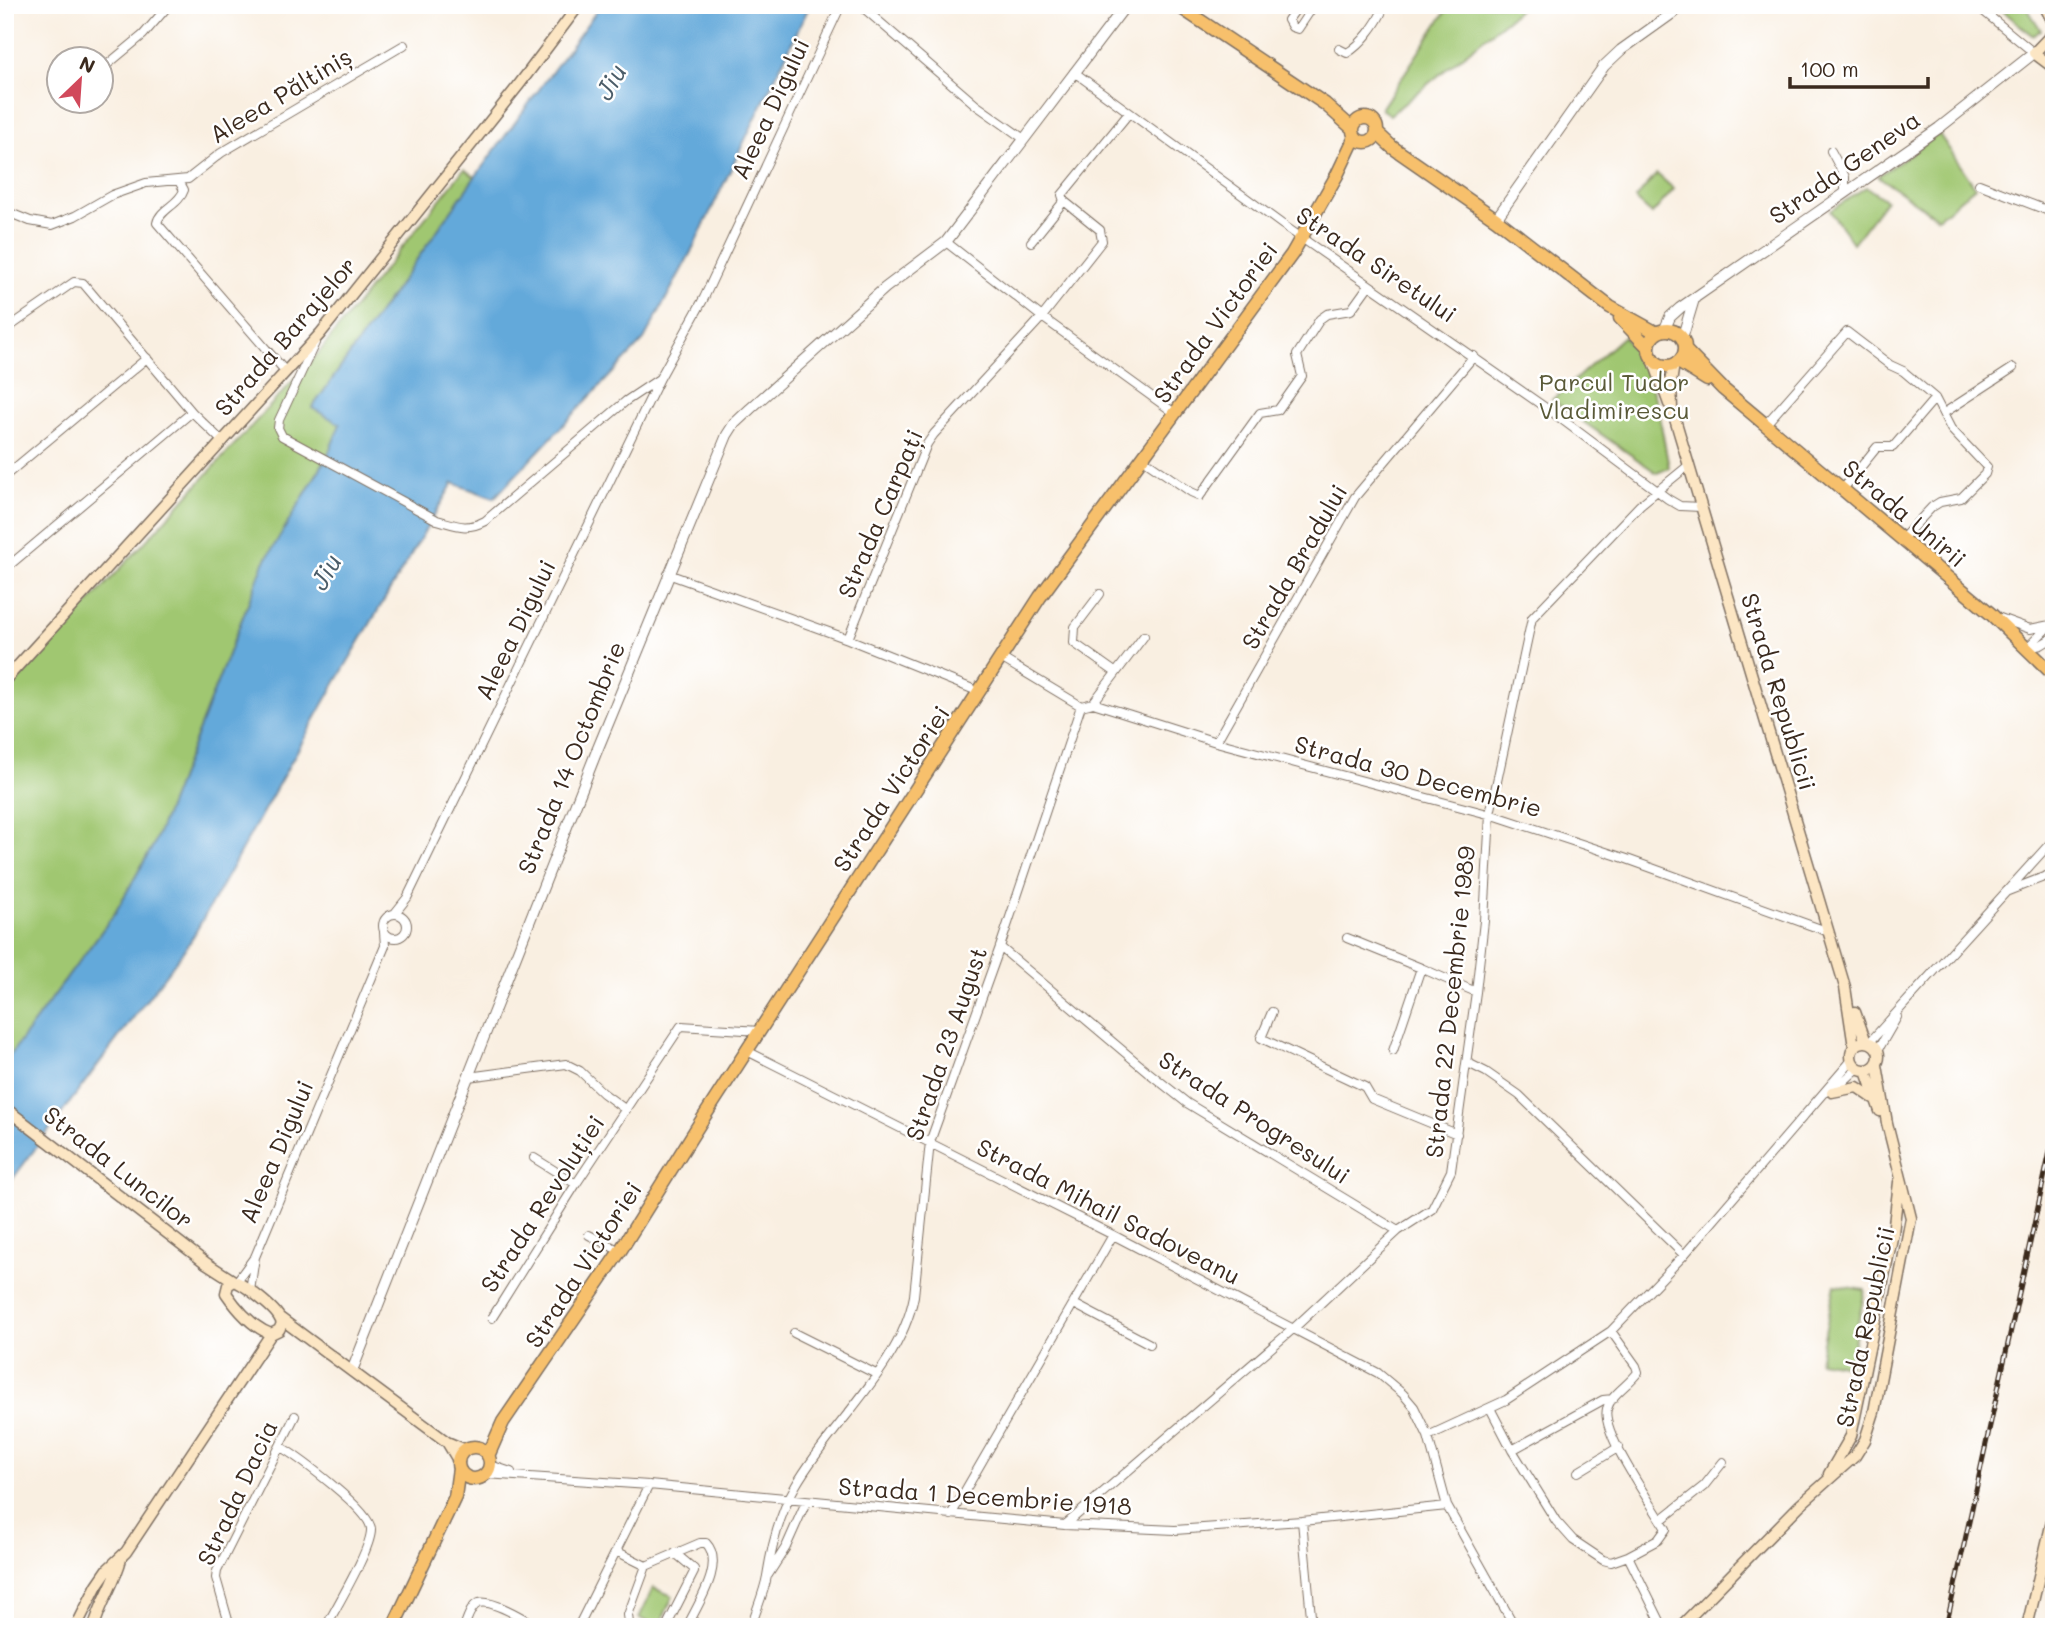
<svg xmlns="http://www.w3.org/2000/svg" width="2059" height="1632" font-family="Mali,sans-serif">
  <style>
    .green { fill: #a0c771; stroke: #6e7848; stroke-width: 2 }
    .water { fill: #64a9da; stroke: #506a7c; stroke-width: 2 }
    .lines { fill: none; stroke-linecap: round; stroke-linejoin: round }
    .minor-casing { stroke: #7e6f62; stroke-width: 10 }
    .tertiary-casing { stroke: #7e6f62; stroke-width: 12 }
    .secondary-casing { stroke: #7e6f62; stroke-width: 13 }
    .primary-casing { stroke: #7e6f62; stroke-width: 15 }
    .minor { stroke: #fff; stroke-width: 8 }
    .tertiary { stroke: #fff; stroke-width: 10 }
    .secondary { stroke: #fce6c4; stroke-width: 10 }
    .primary { stroke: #f7c06c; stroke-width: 12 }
    .rail-casing { stroke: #3b2a1e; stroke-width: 5 }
    .rail { stroke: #fff; stroke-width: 2.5; stroke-dasharray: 8; stroke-linecap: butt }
    .labels { text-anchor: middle; stroke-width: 5; stroke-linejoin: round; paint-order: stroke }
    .street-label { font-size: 24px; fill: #3b2a1e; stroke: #fff }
    .park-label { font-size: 24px; fill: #595937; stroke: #fff }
    .water-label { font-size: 26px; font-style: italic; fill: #4b5d69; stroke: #fff }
  </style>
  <rect width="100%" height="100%" fill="#fff"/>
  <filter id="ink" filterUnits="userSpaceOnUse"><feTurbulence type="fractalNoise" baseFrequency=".0143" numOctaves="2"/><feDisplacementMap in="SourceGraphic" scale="14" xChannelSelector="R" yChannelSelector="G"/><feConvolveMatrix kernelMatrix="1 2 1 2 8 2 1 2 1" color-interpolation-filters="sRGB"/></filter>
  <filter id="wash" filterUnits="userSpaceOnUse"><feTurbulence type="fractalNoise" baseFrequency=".00686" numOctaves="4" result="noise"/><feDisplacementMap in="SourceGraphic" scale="28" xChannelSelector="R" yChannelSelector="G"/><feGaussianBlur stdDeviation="1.57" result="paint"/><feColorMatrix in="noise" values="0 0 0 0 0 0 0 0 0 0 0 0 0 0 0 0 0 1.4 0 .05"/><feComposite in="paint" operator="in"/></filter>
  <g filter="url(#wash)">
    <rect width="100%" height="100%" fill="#f9efe1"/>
    <path class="green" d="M1450,5H1525L1390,115L1381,109Z
      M1996,5H2025L2041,30L2033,36Z
      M1939,134L1975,187L1938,218L1878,176Z
      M464,169L475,177L312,408L341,424L327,457L264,563L154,844L115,913L5,1062V694L316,356Z
      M1657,174L1674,189L1652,214L1635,199Z
      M1866,187L1886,200L1853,243L1830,211Z
      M1624,336L1645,368L1658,408L1669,468L1657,473L1552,400Z
      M1835,1285L1865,1290L1849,1366L1819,1361Z
      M653,1588L673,1596L659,1627L639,1618Z"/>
    <path class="water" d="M601,5H810L691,252L644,340L494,498L453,483L333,687L190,942L5,1189V1062L115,913L154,844L264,563L327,457L340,424L312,408L475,177Z"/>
  </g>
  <g filter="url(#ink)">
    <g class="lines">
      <defs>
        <path id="minor" d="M860,5L976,105L1024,139
          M1299,5L1288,20L1292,27L1298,29L1314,5
          M1976,5L2034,53
          M1339,49L1347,53C1361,45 1377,24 1383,9L1379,5
          M102,69L143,35L169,5
          M1074,72L1283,225L1556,415L1668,499L1680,506L1701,507
          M1831,151L1845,177V193
          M179,181L184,190C179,205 160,209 157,223L286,372
          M1979,184L2054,213
          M5,211L30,221L52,225L75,216L112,195L146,183L188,179L221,153L404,45
          M946,242L1042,317L1176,414
          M1031,242L1064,201
          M5,330L74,282L83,283L192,412L223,442
          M315,343L279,420L278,428L282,436L437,520C456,525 466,531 485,521L626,401L659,379
          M1944,413L2013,368
          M1766,424L1847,332L1890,365L1903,371L1935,398L1951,429L1987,467L1985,474L1961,498L1940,502L1932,507L1901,540
          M1143,459L1191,492L1200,496L1260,413L1278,410L1302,376L1297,355L1320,319L1327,314L1351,310L1369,285
          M5,476L147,358
          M1843,489L1877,447H1893L1935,398
          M5,569L192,412
          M668,574L848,639L980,692
          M1100,594L1075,627L1074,643L1115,672
          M2000,618L2030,629L2050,625
          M848,639L927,444L934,434L1042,317L1102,241L1100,230L1064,201L1062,195L1129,113
          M2027,648L2054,621
          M2027,648L2041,645L2054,637
          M1001,658L1081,706L1093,703L1216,742L1499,817L1624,858L1829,932
          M2051,671L2054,653
          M1093,703L1144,636
          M1216,742L1355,497L1474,356
          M2008,891L2054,873
          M395,913L407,898L660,378L704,298L841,5
          M383 926a12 12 0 1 1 24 0a12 12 0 1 1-24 0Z
          M1347,938L1421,968
          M1000,947L1148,1072L1187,1103L1398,1231
          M1272,1012L1261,1038L1365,1087L1372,1099L1457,1134
          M1869,1043L2054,839
          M1878,1050L1897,1017
          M747,1051L1113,1235L1378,1373L1403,1394L1414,1407L1428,1436L1447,1506L1515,1627
          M1393,1051L1421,968L1476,992
          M1468,1063L1486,1072L1519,1095L1684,1255
          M468,1077L566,1064L580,1071L603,1093L626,1110
          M1833,1091L1857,1069
          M534,1158L576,1184
          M589,1235L620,1251
          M237,1281L253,1259
          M250,1291L255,1257L385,946L384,932
          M1074,1304L1150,1344
          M492,1318L576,1184L681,1026L760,1031
          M794,1333L876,1374
          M1490,1408L1512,1450L1556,1521L1573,1540L1603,1560L1611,1562L1628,1556L1658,1540L1666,1529C1654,1507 1600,1432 1607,1409C1611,1394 1629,1385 1638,1372L1636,1366L1611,1331
          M1428,1436L1506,1400L1611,1331L1684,1255L1851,1061
          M281,1447C299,1458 370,1510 371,1529C372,1548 336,1607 326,1627
          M1512,1450L1603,1400L1613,1399
          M490,1465L511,1472
          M1578,1472L1619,1447
          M486,1474L649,1485L1065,1525L1175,1530L1302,1521L1447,1506
          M951,1515L1113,1235
          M1661,1520L1704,1486L1723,1462
          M1302,1521L1312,1627
          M1065,1525L1293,1329L1398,1231L1432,1209L1451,1171L1476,992L1484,921L1490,814L1532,618L1640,505L1689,465
          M616,1551L646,1566L700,1543H706C726,1564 697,1605 687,1627
          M1628,1556L1663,1627
          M768,1575L786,1547L806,1502
          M230,1627L216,1578L217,1571L295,1416
          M464,1627C467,1620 471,1605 479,1603C492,1599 526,1620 538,1627
          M578,1627L649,1485
          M634,1627L629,1623L628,1615L646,1566
          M666,1627L694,1572V1569L675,1553
          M751,1627C756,1610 764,1593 767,1576C772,1544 780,1512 796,1485C831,1424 901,1366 914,1296L930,1142L1000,947L1081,706"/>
        <path id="tertiary" d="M1496,219L1604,66L1621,50L1684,5
          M1664,331L1670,317L1680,308L1939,128L2034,53
          M1682,339L1694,299
          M352,1371L596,753L727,435L734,424L750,409L885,288L946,242L1126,5"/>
        <path id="secondary" d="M2044,5L2054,24
          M2054,32L2034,53L2054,68
          M1653,359L1669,404
          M1674,364L1671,383L1672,409L1845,987L1854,1047
          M5,680L320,334L518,86L579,5
          M1855,1012L1866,1042
          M1851 1056a14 14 0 1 1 28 0a14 14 0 1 1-28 0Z
          M1866,1071L1880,1111
          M1832,1092L1857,1087L1873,1098
          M5,1108L206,1263L234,1281
          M234,1281C244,1284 276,1309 280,1319C283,1324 281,1325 279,1330L271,1334C252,1327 237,1309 226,1293L228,1285Z
          M280,1318L447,1442L466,1450
          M447,1442L459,1462
          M1829,1474L1851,1436L1893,1233L1899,1182
          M76,1627L97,1585L108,1569L126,1552L271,1334
          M94,1627C100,1603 115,1583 121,1559
          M1680,1627L1800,1505L1855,1456L1865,1440L1874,1412L1911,1218L1887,1123L1877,1065
          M2027,1627L2054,1513"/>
        <path id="primary" d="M1177,5L1325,104L1353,129
          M1353 130a12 12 0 1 1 24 0a12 12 0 1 1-24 0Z
          M1377,133L1392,147L1496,219L1610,307L1657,333
          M1620,318L1649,348
          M1649 348a18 18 0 1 1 36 0a18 18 0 1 1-36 0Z
          M1685,350L1723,389L1991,614L2054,675
          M1678,362L1707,380
          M458 1463a16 16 0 1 1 32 0a16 16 0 1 1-32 0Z
          M488,1456L503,1422L620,1251L700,1123L1040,597L1292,254L1337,175L1355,137
          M393,1627L455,1497L459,1468"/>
      </defs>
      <use href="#minor" class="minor-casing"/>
      <use href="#tertiary" class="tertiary-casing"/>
      <use href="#secondary" class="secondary-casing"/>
      <use href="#primary" class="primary-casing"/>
      <use href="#minor" class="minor"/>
      <use href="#tertiary" class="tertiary"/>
      <use href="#secondary" class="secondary"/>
      <use href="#primary" class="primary"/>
      <defs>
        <path id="rail" d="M1946,1627L2054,1133"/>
      </defs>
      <use href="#rail" class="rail-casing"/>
      <use href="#rail" class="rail"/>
    </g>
  </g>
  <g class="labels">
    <g class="street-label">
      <text transform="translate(281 96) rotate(-31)" y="8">Aleea Păltiniș</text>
      <text transform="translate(771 109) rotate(-65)" y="8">Aleea Digului</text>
      <text transform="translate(1845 168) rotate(-35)" y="8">Strada Geneva</text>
      <text transform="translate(1376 265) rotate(34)" y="8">Strada Siretului</text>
      <text transform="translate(1216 323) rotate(-54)" y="8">Strada Victoriei</text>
      <text transform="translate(286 337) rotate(-49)" y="8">Strada Barajelor</text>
      <text transform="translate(881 514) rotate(-67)" y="8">Strada Carpați</text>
      <text transform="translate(1904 514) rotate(40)" y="8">Strada Unirii</text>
      <text transform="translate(1295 567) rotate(-60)" y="8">Strada Bradului</text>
      <text transform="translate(516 630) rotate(-64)" y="8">Aleea Digului</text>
      <text transform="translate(1778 692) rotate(73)" y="8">Strada Republicii</text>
      <text transform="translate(572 758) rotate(-68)" y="8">Strada 14 Octombrie</text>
      <text transform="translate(1418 777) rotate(15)" y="8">Strada 30 Decembrie</text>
      <text transform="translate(892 789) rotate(-57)" y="8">Strada Victoriei</text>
      <text transform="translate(1451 1002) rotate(-84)" y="8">Strada 22 Decembrie 1989</text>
      <text transform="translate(947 1044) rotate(-71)" y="8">Strada 23 August</text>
      <text transform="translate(1254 1118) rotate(33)" y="8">Strada Progresului</text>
      <text transform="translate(277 1152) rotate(-67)" y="8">Aleea Digului</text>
      <text transform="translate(118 1168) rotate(38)" y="8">Strada Luncilor</text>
      <text transform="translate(543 1204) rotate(-57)" y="8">Strada Revoluției</text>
      <text transform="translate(1108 1212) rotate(27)" y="8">Strada Mihail Sadoveanu</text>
      <text transform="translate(584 1265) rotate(-57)" y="8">Strada Victoriei</text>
      <text transform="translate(1866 1327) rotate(-78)" y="8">Strada Republicii</text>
      <text transform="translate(238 1493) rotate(-65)" y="8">Strada Dacia</text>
      <text transform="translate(985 1497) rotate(4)" y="8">Strada 1 Decembrie 1918</text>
    </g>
    <g class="park-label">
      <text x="1614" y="391">Parcul Tudor<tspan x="1614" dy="28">Vladimirescu</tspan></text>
    </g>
    <g class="water-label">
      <text transform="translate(611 82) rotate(-60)" y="9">Jiu</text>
      <text transform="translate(326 572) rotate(-60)" y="9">Jiu</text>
    </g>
  </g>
  <rect width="2059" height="1632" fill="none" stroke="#fff" stroke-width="28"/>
  <g transform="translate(80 80) rotate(25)"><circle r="33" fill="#ffffff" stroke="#b1aaa5" stroke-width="2"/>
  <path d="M0-5L12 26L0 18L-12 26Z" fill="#d1495b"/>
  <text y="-10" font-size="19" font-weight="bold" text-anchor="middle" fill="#3b2a1e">N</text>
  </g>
  <path d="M1790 77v10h138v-10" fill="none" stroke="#3b2a1e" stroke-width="3.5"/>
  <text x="1800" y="77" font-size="21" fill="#3b2a1e" stroke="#ffffff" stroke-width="5" paint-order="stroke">100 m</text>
</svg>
